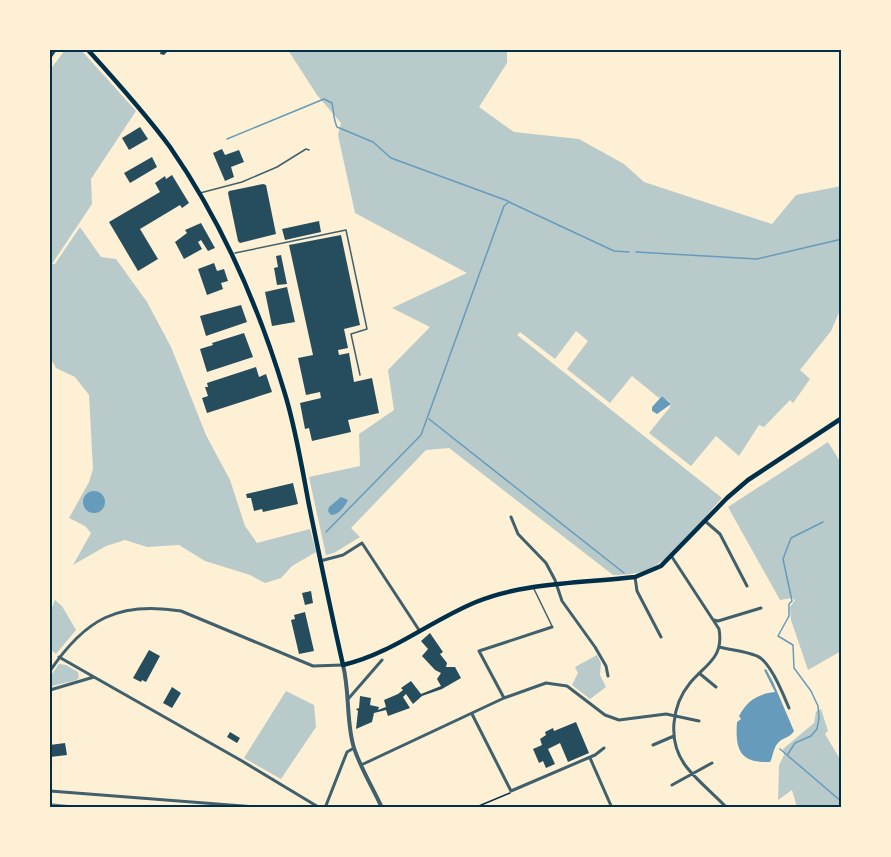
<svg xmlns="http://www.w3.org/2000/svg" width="891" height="857" font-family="'Titillium Web',sans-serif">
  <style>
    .green { fill: #b9caca }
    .water { fill: #669bbc }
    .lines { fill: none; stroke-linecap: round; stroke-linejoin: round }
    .stream { stroke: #669bbc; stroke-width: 1.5 }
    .building { fill: #264d5e }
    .path { stroke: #003049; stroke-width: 1.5 }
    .service { stroke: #3f606c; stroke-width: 1.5 }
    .minor { stroke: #3f606c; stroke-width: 3 }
    .tertiary { stroke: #3f606c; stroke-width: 4 }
    .secondary { stroke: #003049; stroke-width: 4.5 }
    .rail { stroke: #657d81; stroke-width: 1.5 }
    .neatline { fill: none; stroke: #003049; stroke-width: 2 }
  </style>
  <rect width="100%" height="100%" fill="#fdf0d5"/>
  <path class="green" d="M65,50H81L136,111L91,179L92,204L52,264H55L80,227L101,257L116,259L147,302L171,347L206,435L230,480L245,526L257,543L310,529L316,552L292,566L281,578L265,583L250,575L205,561L179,545L147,547L125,540L106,546L73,565L91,533L85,526L69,518L89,482L93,469L89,395L75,377L56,368L50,357V70Z
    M288,50H507V63L479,107L514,132L579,139L624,164L644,182L772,224L796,195L841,186V308L831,331L800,370L810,379L793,403L790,400L764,427L759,425L739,456L716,436L691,466L649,433L670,407L671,403L662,396L659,398L632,376L610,403L567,369L588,341L576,331L555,359L520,332L517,335L722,498C701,520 677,556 649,569C638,574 624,575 613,575L449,448L426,450L351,528L360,537L334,553L326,555L309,477L360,466L359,434L394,410L388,370L430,327L392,308L467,273L355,213L338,135L341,123L317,95Z
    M828,442L841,463V651L808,670L791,620L790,607L795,600L792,598L780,600L728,507Z
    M55,600L62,606L76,630L56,654L50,649V613Z
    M597,655L601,663L600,675L606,687L590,699L572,685L578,673L575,667Z
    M59,664L66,665L78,672L79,677L77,680L52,686L50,684V677Z
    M286,691L314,705L316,727L281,779L244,758Z
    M821,709L828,731L825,734L841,761V807H797L792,790L778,800L779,765L784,755L783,749L814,723L816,712Z"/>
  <path class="water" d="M662,396L671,404L657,414L652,411V407Z
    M83 502a11 11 0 1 1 22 0a11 11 0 1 1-22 0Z
    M341,497L348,500C345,506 339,515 331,515L328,511L329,507Z
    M766,669L773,682L794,731C790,738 783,737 778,743C773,748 773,757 770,762C740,763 735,750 737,722L741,719L739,716C747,701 757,694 775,692L764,670Z"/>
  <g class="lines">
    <path class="stream" d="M227,139L324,99L332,103C334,112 333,118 337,127L373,142L391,158L508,201
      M636,252L757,259L842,239
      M429,419L624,573
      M326,532L421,435L504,206L509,202L614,251L629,252
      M780,749L842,802
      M788,754L795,743L811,736L817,729L819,718L818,706L811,691L794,668L793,645L778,636L789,616V604L792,601L783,559L791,538L823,522"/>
  </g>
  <path class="building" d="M50,50H57L50,60Z
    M161,50H169L164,55L160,54Z
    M140,127L148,139L129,150L122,138Z
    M222,149L225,155L239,150L244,162L231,167L234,177L225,181L213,153Z
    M152,157L157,167L130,183L124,173Z
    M172,175L189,203L182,208L180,205L140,229L158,259L138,271L109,222L160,192L155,183L165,176L166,179Z
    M263,184L266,185L276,234L240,243L238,241L228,193L229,191Z
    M319,221L321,232L285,240L282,229Z
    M201,223L215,248L208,251L201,240L198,242L202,249L184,259L175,242L187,233L185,230Z
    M341,235L360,325L344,329L348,348L338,350L339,355L349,353L354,382L372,378L379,413L348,420L351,432L312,441L309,428L305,429L300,403L321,398L320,392L306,395L298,358L313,355L289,245Z
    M281,255L287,284L277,285L274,268L278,267L276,256Z
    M214,263L217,271L224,269L228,281L221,283L223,289L207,295L198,269Z
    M287,287L295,322L272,326L265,292Z
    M241,305L247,322L206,336L200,316Z
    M244,333L253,357L207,372L200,349L213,345L212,343Z
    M256,367L259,377L266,374L272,392L207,413L202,398L208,396L205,387H208L207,383Z
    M293,483L298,504L263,512L262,509L254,511L251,498H247L246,494Z
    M311,591L313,603L305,605L302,593Z
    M305,612L314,651L299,654L291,620L295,619L294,615Z
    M430,633L443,652L440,654L447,663L446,667H455L461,678L442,689L422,696L413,704L406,694L403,697L410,708L388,716L386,710L374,713L372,722L356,729L358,711L356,709L359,708L360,696L371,698L370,705L379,707L378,710L386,707L384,700L398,694L403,690L401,688L411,681L421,694L441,686L437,679L441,673L435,670L422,656L428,649L421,641Z
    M149,650L160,656L146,682L142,680L141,682L133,678Z
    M172,687L181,693L172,708L163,703Z
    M576,722L589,753L568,762L560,743L548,749L555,764L546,768L543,761L539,763L533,749L542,745L540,739L546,735L545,732L553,728L554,731Z
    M230,732L240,738L237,743L227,737Z
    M65,743L67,755L50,757V745Z"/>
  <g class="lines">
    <path class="path" d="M474,808L510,793"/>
    <path class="service" d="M200,193L242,182L277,167L306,149L309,150
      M235,253L346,230L367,329L351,334L360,375
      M534,589L552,626"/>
    <path class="minor" d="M511,517L518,534L546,563L555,580L562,601L595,647L606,666L608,676
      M705,521L720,534L747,586
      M672,557L719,629C724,658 706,664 690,683C672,705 667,740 685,765C695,779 714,794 727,808
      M320,561L343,555L362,543L419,630
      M635,577L637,591L661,637
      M714,620L718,621L761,608
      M719,647C731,650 746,651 757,656C770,661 783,694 789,708
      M59,657L94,677
      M50,671C85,619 118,601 181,611L313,666L343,665
      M699,673L716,687
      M50,690L94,677L242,761L320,808
      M349,698L382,660
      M504,698L479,651L552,627
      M472,714L511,791L595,755L604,748
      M653,745L674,736
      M590,758L612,808
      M361,765L504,698L546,683L567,686L605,715L619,720L666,714L699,721
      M672,785L712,763
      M50,791L270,808
      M325,808L347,752L354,748"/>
    <path class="tertiary" d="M343,665C350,693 346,723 354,748C361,769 373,788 382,808"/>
    <path class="secondary" d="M88,50C116,81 145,113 170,147C222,222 259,307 285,394C296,430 302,468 309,505C320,559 331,612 343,665C391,654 430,621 476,602C525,582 583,583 635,577L661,566L727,498L748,480L842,418"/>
    <path class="rail" d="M50,804L91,808"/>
  </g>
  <rect width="891" height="857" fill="none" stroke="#fdf0d5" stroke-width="102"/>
  <rect x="51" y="51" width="789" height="755" class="neatline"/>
</svg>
